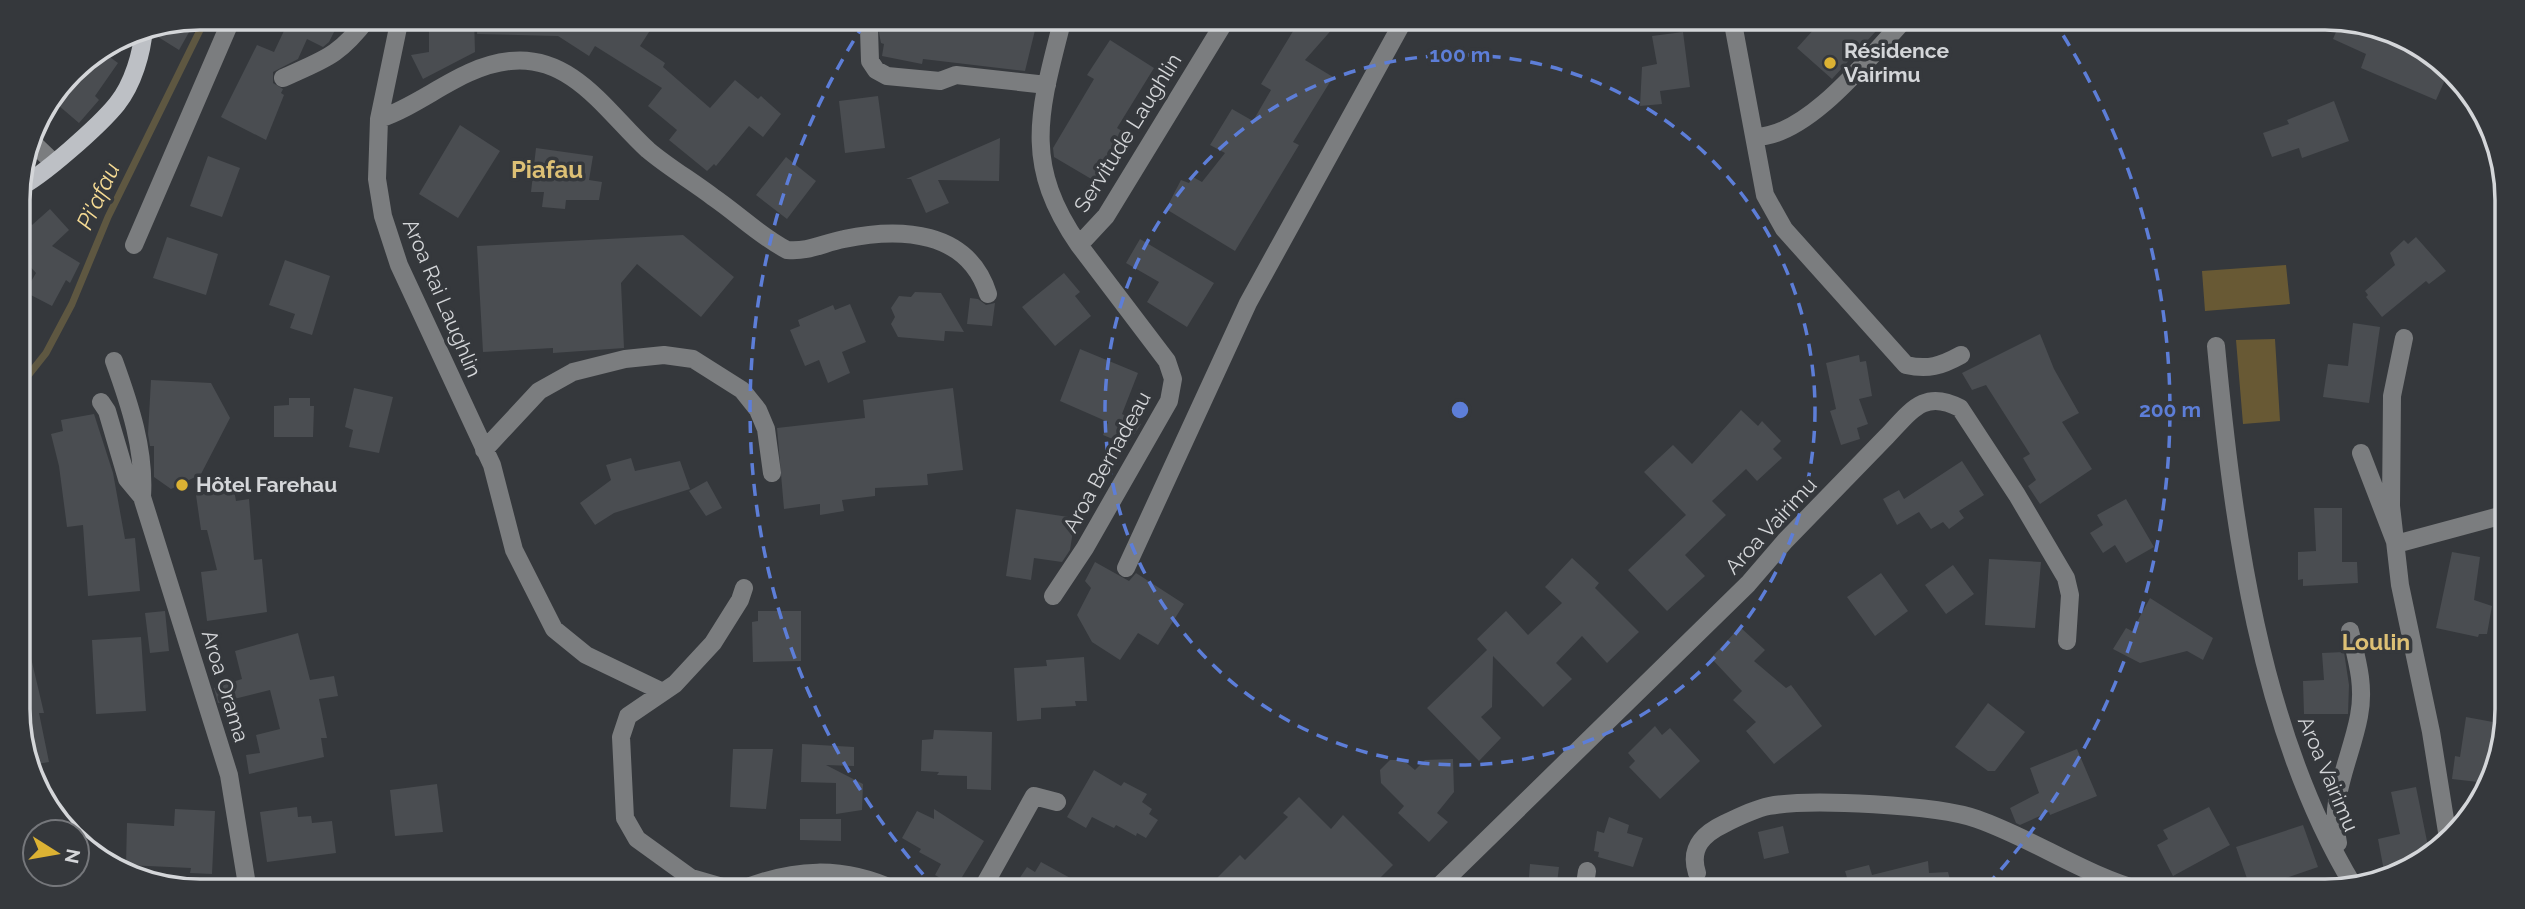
<svg xmlns="http://www.w3.org/2000/svg" width="2525" height="909" font-family="Raleway,sans-serif">
  <style>
    .green { fill: #685934 }
    .lines { fill: none; stroke-linecap: round; stroke-linejoin: round }
    .stream { stroke: #5e5741; stroke-width: 7 }
    .building { fill: #4a4d51 }
    .minor { stroke: #7b7d7f; stroke-width: 18 }
    .major { stroke: #bdc0c5; stroke-width: 18 }
    .ring { fill: none; stroke: #5d7ed8; stroke-width: 3.5; stroke-dasharray: 12 9 }
    .poi-dot { fill: #dcb233; stroke: #35383c; stroke-width: 2.5 }
    .labels { text-anchor: middle; stroke-width: 7; stroke-linejoin: round; paint-order: stroke }
    .poi-label { font-size: 21px; font-weight: bold; fill: #d4d6d9; stroke: #35383c; text-anchor: start }
    .street-label { font-size: 21px; fill: #d4d6d9; stroke: #35383c }
    .water-label { font-size: 23px; font-style: italic; fill: #f6db94; stroke: #35383c }
    .neighbourhood-label { font-size: 23px; font-weight: bold; fill: #ddc075; stroke: #35383c }
    .quarter-label { font-size: 24px; font-weight: bold; fill: #ddc075; stroke: #35383c }
    .rim { fill: none; stroke: #d4d6d9; stroke-width: 3.5 }
    .centre { fill: #5d7ed8; stroke: #35383c; stroke-width: 3.5 }
    .ring-label { font-size: 21px; text-anchor: middle; font-weight: bold; fill: #5d7ed8; stroke: #35383c; stroke-width: 7; stroke-linejoin: round; paint-order: stroke }
  </style>
  <rect width="100%" height="100%" fill="#35383c"/>
  <path class="green" d="M2286,265L2290,304L2205,311L2202,271Z
    M2275,339L2280,421L2243,424L2236,340Z"/>
  <g class="lines">
    <path class="stream" d="M19,387L46,353L72,304L108,217L206,18"/>
  </g>
  <path class="building" d="M197,18L179,50L155,35V26Z
    M290,18H341L329,42L323,47L307,39L298,59L273,72V83L283,89L281,93L284,95L266,140L221,117L257,45L274,52Z
    M429,18H474L475,52L423,79L411,55L429,52Z
    M478,18H658L640,46L665,63L663,67L710,108L735,80L758,99L761,96L781,114L763,137L749,126L716,166L714,164L707,171L669,140L677,130L648,106L662,88L595,46L589,56L558,36L477,34Z
    M876,18H918L974,28L975,23L996,27L998,18H1038L1025,71L923,59L922,64L882,56L884,44L881,43Z
    M1301,18H1342L1305,60L1333,77L1293,142L1299,145L1235,251L1166,209L1181,180L1189,183L1193,177L1202,182L1225,153L1210,145L1232,109L1253,121L1271,90L1261,84Z
    M1824,18H1888L1832,79L1797,48Z
    M2341,20L2384,27L2409,44L2407,50L2449,71L2436,100L2361,68L2366,54L2333,39Z
    M1683,32L1690,87L1660,91L1662,104L1640,106L1642,67L1657,64L1652,36Z
    M1110,40L1154,68L1117,128L1122,131L1093,180L1054,157L1053,148L1094,79L1087,75Z
    M100,50L118,63L95,96L99,100L79,123L51,99L79,63Z
    M878,96L885,148L845,153L839,101Z
    M2334,101L2349,141L2302,158L2299,148L2272,157L2263,133L2289,124L2287,120Z
    M460,125L500,151L458,218L419,194Z
    M1000,138L999,181L938,180L949,203L926,213L911,179H906Z
    M536,148L593,156L589,180L602,182L599,200H566L565,209L542,207L544,192H531Z
    M208,156L240,168L222,217L190,206Z
    M786,157L816,181L787,219L756,195Z
    M18,209L32,225L50,209L69,230L52,246L80,263L70,283L66,280L52,306L25,292L36,273L18,253Z
    M683,235L734,277L701,317L637,264L621,283L624,348L553,353V348L483,352L477,246Z
    M167,237L218,254L206,295L153,278Z
    M2416,237L2446,271L2429,284L2426,281L2382,317L2366,297L2368,295L2365,291L2395,265L2390,253L2404,240L2408,244Z
    M1140,239L1214,283L1187,327L1147,302L1159,282L1126,263Z
    M285,260L330,276L312,335L290,328L295,314L269,305Z
    M1064,273L1080,292L1075,296L1091,316L1055,346L1022,307Z
    M915,292L941,293L964,332L945,331L944,341L898,337L891,324L895,317L891,308L899,296L911,297Z
    M970,298L978,299L986,305L995,303L992,326L967,324Z
    M850,304L866,342L842,352L850,373L828,383L819,360L805,366L790,330L800,326L798,320L833,305L835,310Z
    M2353,323L2380,327L2369,403L2323,397L2328,364L2348,366Z
    M2040,334L2054,369L2079,413L2062,422L2092,469L2040,504L2028,486L2036,480L2023,458L2030,454L1986,385L1972,390L1962,373Z
    M1080,349L1138,373L1122,414L1141,424L1127,445L1103,435L1108,422L1060,401Z
    M1859,355L1860,362L1866,361L1872,396L1859,399L1868,424L1857,428L1860,439L1841,445L1830,411L1836,409L1826,363Z
    M151,380L211,383L230,418L201,474L171,489L154,477V446H150L148,434Z
    M354,388L393,397L379,453L349,447L353,430L345,427Z
    M953,388L963,470L927,474L928,485L875,488V496L842,500L844,511L820,515V504L784,509L777,428L865,418L863,400Z
    M289,398H310V406H314L313,437H274V406L289,405Z
    M1741,410L1758,426L1762,421L1781,441L1773,449L1782,458L1757,481L1746,469L1712,501L1726,515L1685,555L1705,576L1667,611L1628,570L1686,515L1644,472L1673,445L1692,464Z
    M94,414L113,473L125,539L135,538L140,591L88,596L83,525L67,527L59,466L51,434L63,431L61,420Z
    M631,458L635,471L680,461L690,489L614,513L595,525L580,503L611,480L606,465Z
    M1962,461L1984,495L1959,511L1964,518L1949,529L1943,522L1931,529L1919,512L1897,525L1883,499L1899,490L1904,499Z
    M707,481L722,508L706,516L689,491Z
    M234,490L236,501L249,499L254,560L262,559L267,612L207,621L201,572L217,570L207,530H201L196,495Z
    M2126,499L2154,547L2126,563L2115,545L2103,553L2090,533L2103,525L2097,515Z
    M2314,508H2342V562H2357L2358,583L2303,586V579L2298,580V552L2316,551Z
    M1016,509L1075,518L1070,550L1062,562L1034,558L1031,580L1006,576Z
    M2452,552L2480,557L2474,600L2492,606L2487,634H2479L2478,637L2436,628Z
    M1572,558L1599,583L1595,588L1639,632L1607,663L1582,636L1556,663L1572,679L1543,707L1493,656L1492,707L1481,717L1501,738L1479,761L1427,708L1487,650L1477,639L1506,611L1528,635L1562,603L1545,587Z
    M1989,559L2041,562L2035,628L1985,625Z
    M1095,562L1129,581L1136,573L1184,604L1158,645L1138,633L1120,660L1092,642L1077,615L1091,588L1085,581Z
    M1953,565L1974,594L1946,614L1925,585Z
    M1881,573L1908,611L1875,636L1847,597Z
    M2150,598L2213,638L2203,660L2187,651L2140,663L2113,649L2126,628L2132,631Z
    M165,611L169,651L150,653L145,613Z
    M758,611H801V661L753,662L752,622L758,621Z
    M1740,627L1765,650L1754,661L1786,688L1791,685L1822,726L1774,764L1746,731L1756,722L1733,700L1742,691L1711,658Z
    M298,633L310,680L334,676L338,696L319,699L327,738H321L324,757L249,774L246,755L260,753L256,735L280,729L270,690L218,703L214,688L242,679L235,651Z
    M141,637L146,711L96,714L92,640Z
    M28,645L44,713H39L49,762L31,765L21,744L20,646Z
    M2344,652L2349,685L2348,714H2304L2303,681L2324,680L2322,653Z
    M1084,657L1087,701H1075L1076,706L1041,708V719L1017,721L1014,668L1047,666L1046,660Z
    M1988,703L2025,732L1995,771H1988L1955,747Z
    M2466,717L2493,722L2490,749L2501,751L2498,768L2487,783L2452,779L2455,756L2460,757Z
    M1655,726L1662,735L1670,728L1700,761L1660,799L1629,767L1635,761L1628,753Z
    M934,730L992,732L991,790L967,789V776L937,775L939,772L921,771L922,740L933,739Z
    M802,744L854,747V766L826,765L863,784L862,810L836,814V783L801,782Z
    M733,749H773L766,809L730,807Z
    M2077,749L2097,796L2050,815L2049,812L2020,825L2016,823L2010,808L2039,793L2030,768Z
    M1453,759L1454,792L1437,813L1448,822L1429,842L1398,813L1404,806L1381,783L1380,770L1390,760H1403L1415,770L1425,760Z
    M1094,770L1121,786L1124,782L1147,794L1142,802L1152,809L1149,814L1158,820L1146,838L1137,833L1136,836L1116,825L1114,828L1092,817L1086,828L1067,817Z
    M437,784L443,832L395,836L390,790Z
    M2416,787L2430,856L2384,871L2378,839L2400,834L2391,792Z
    M1299,797L1331,829L1343,815L1393,865L1367,891H1224L1214,881L1240,855L1245,860L1288,817L1283,813Z
    M297,807L298,817L311,816L312,823L332,821L336,853L267,862L260,812Z
    M2209,807L2230,845L2173,876L2157,845L2168,839L2163,830Z
    M175,809L215,811L212,874L190,873L191,868L126,865L127,823L174,826Z
    M934,809L984,841L956,887L935,875L941,864L919,852L921,849L902,838L917,811L934,819Z
    M1609,817L1629,825L1627,833L1643,838L1633,867L1598,857L1599,852L1594,851L1597,831L1604,833Z
    M800,819H841V841L800,840Z
    M2303,825L2318,867L2251,890L2236,847Z
    M1783,826L1789,853L1764,859L1758,832Z
    M1928,861L1929,873L1948,872L1953,891H1836L1835,885L1848,881L1845,871L1869,865L1872,875Z
    M1041,862L1094,891H1011L1027,867L1035,872Z
    M1530,864L1559,867L1556,891H1528Z"/>
  <g class="lines">
    <path class="minor" d="M400,18L379,119L377,179L383,216L399,265L492,465L514,550L554,629L586,655L663,692
      M1063,18C1040,109 1021,162 1079,245L1106,216L1227,18
      M1732,18L1765,195L1784,229L1906,365C1928,370 1941,366 1961,355
      M869,29L870,61L876,70L887,76L940,81L956,75L1047,85
      M283,78C325,59 338,57 368,18
      M379,119C424,104 461,66 510,61C573,54 608,114 648,150C668,167 692,181 713,197C738,214 760,236 787,250C809,252 823,243 844,239C900,227 968,230 988,294
      M1755,137C1808,137 1871,55 1906,18
      M31,141L54,163
      M134,245L232,18
      M2404,338L2392,396L2391,506L2400,585L2431,732L2448,838
      M2216,346C2233,525 2259,729 2353,885
      M114,361C130,405 145,450 142,497L229,775L248,891
      M101,402L107,411L127,479L142,497
      M484,450L539,391L573,372L625,359L664,355L693,359L742,390L758,410L766,429L772,473
      M2361,453L2396,544L2507,514
      M1126,568L1248,303L1405,18
      M1053,596L1085,548L1169,401L1173,379L1167,361L1079,245
      M2338,843C2328,798 2351,759 2359,716C2365,686 2357,660 2350,631
      M1697,873C1689,848 1703,834 1724,824C1738,817 1754,809 1769,806C1810,798 1938,805 1977,819C2034,839 2084,875 2143,891
      M736,891L691,878L637,839L625,818L621,737L628,716L675,684L713,643L740,600L744,588
      M738,891C792,868 843,865 897,891
      M981,891L1034,796L1057,802
      M1434,891L1748,584L1785,541L1887,436C1911,411 1924,389 1960,408L2017,495L2066,578L2070,595L2067,641
      M1584,891L1587,871"/>
    <path class="major" d="M18,188C42,177 100,125 117,104C133,84 142,53 144,28"/>
  </g>
  <g class="ring">
    <circle cx="1460" cy="410" r="355"/>
    <path d="M937 890A710 710 0 0 1 868 18M2052 18A710 710 0 0 1 1983 890"/>
  </g>
  <g class="poi-dot">
    <circle cx="1830" cy="63" r="7"/>
    <circle cx="182" cy="485" r="7"/>
  </g>
  <g class="labels">
    <g class="poi-label">
      <text x="1844" y="58">Résidence<tspan x="1844" dy="24">Vairimu</tspan></text>
      <text x="196" y="492">Hôtel Farehau</text>
    </g>
    <g class="street-label">
      <text transform="translate(1128 133) rotate(-58)" y="7">Servitude Laughlin</text>
      <text transform="translate(442 298) rotate(67)" y="7">Aroa Rai Laughlin</text>
      <text transform="translate(1107 462) rotate(-61)" y="7">Aroa Bernadeau</text>
      <text transform="translate(1771 526) rotate(-47)" y="7">Aroa Vairimu</text>
      <text transform="translate(225 686) rotate(73)" y="7">Aroa Orama</text>
      <text transform="translate(2328 774) rotate(67)" y="7">Aroa Vairimu</text>
    </g>
    <g class="water-label">
      <text transform="translate(98 196) rotate(-65)" y="8">Pi'afau</text>
    </g>
    <g class="neighbourhood-label">
      <text x="2376" y="650">Loulin</text>
    </g>
    <g class="quarter-label">
      <text x="547" y="178">Piafau</text>
    </g>
  </g>
  <path d="M0 0H2525V909H0ZM200 30H2325A170 170 0 0 1 2495 200V709A170 170 0 0 1 2325 879H200A170 170 0 0 1 30 709V200A170 170 0 0 1 200 30Z" fill="#35383c" fill-rule="evenodd"/>
  <path class="rim" d="M200 30H2325A170 170 0 0 1 2495 200V709A170 170 0 0 1 2325 879H200A170 170 0 0 1 30 709V200A170 170 0 0 1 200 30Z"/>
  <circle cx="1460" cy="410" r="10" class="centre"/>
  <g class="ring-label">
    <text x="1460" y="62">100 m</text>
    <text x="2170" y="417">200 m</text>
  </g>
  <g transform="translate(56 853) rotate(101)"><circle r="33" fill="#35383c" stroke="#75777b" stroke-width="2"/>
  <path d="M0-5L12 26L0 18L-12 26Z" fill="#dcb233"/>
  <text y="-10" font-size="19" font-weight="bold" text-anchor="middle" fill="#d4d6d9">N</text>
  </g>
</svg>
